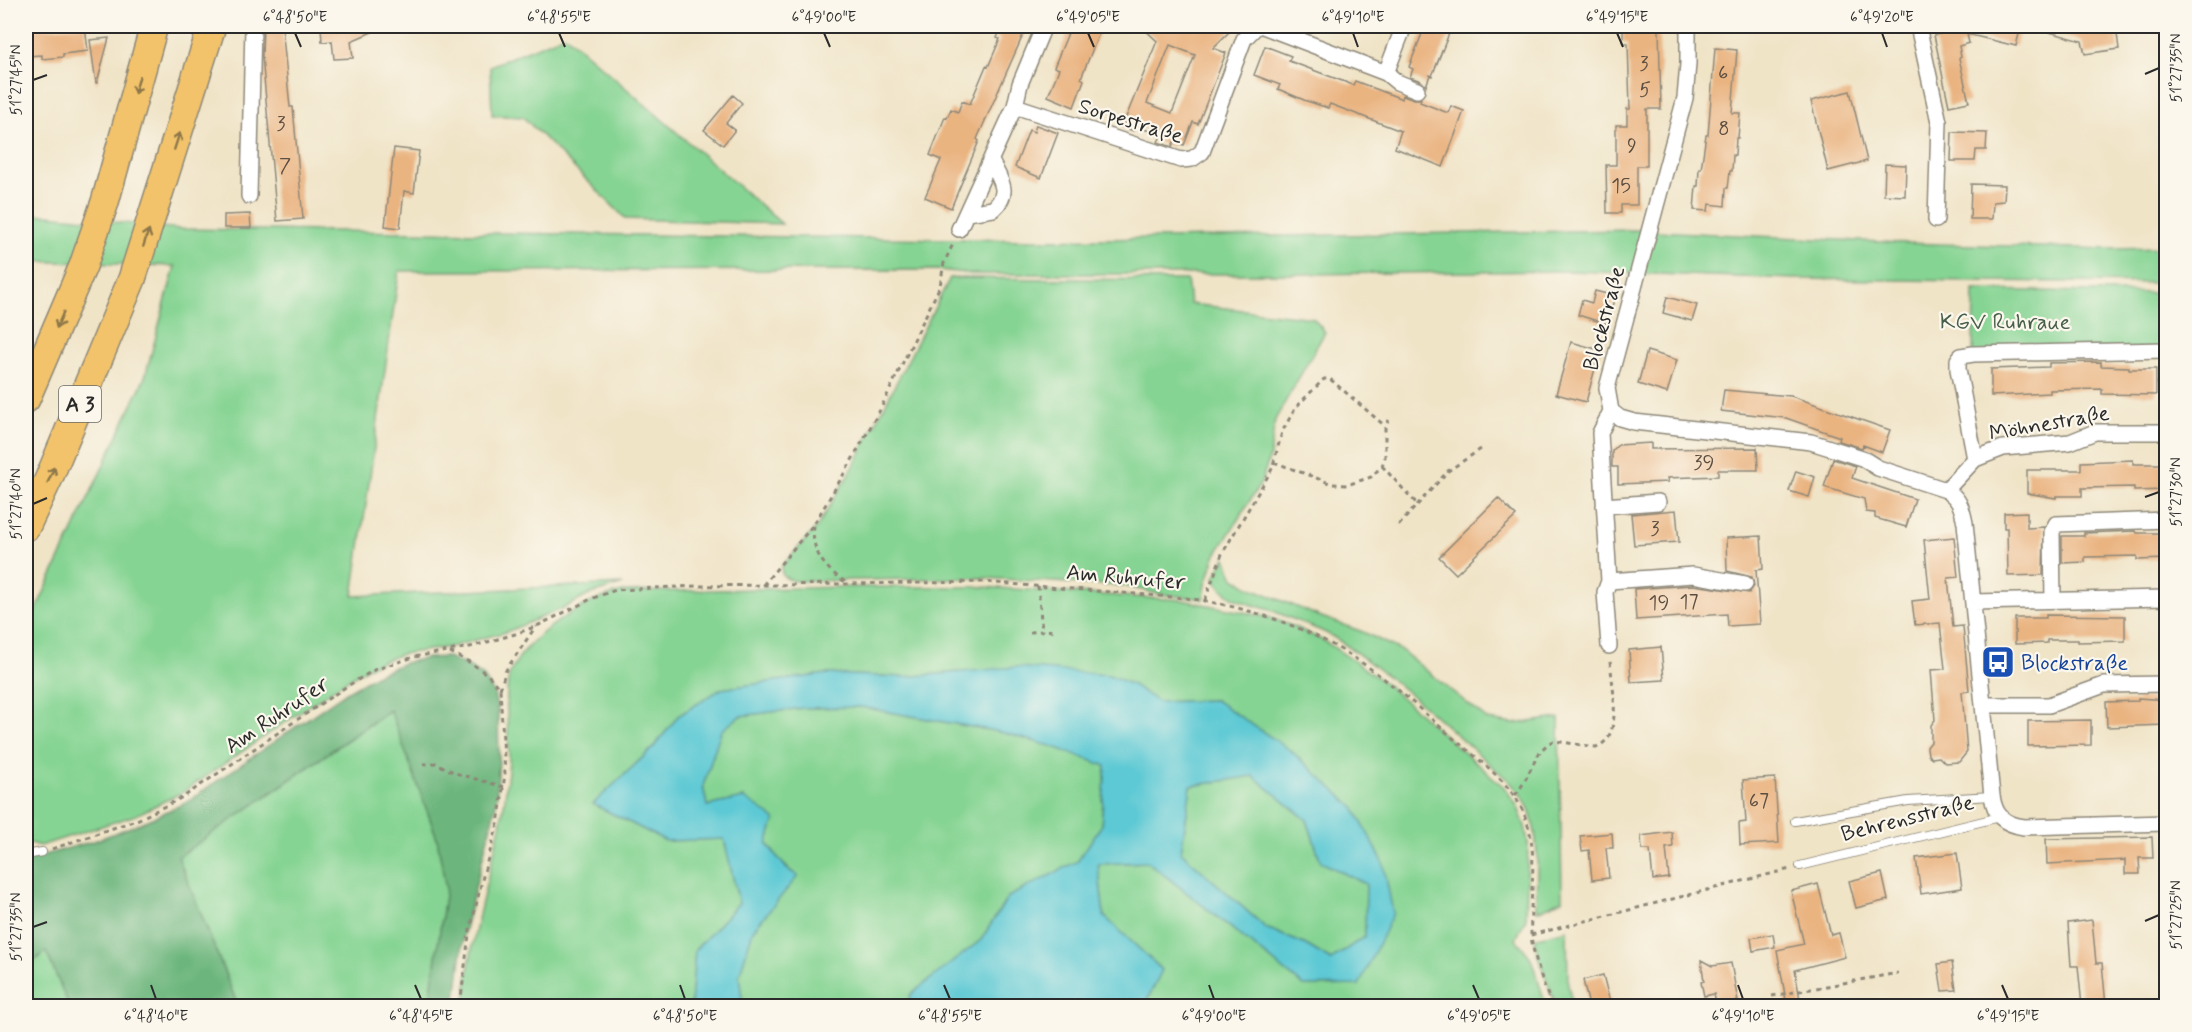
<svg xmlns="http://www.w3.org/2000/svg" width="2192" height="1032" font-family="Mynerve,sans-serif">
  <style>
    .green { fill: #85d493; stroke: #58805f; stroke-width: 1.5 }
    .forest { fill: #6cb67d; stroke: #4c7054; stroke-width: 1.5 }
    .water { fill: #5dc9d4; stroke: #447a80; stroke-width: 1.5; fill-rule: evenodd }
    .building { fill: #eab481; fill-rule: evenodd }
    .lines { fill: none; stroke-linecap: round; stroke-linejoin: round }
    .lane-casing { stroke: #8e8879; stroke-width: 10 }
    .street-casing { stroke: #8e8879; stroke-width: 18 }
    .highway-casing { stroke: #8e8879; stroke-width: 30 }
    .path { stroke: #8e8879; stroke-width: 3; stroke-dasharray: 4.5 4.5; stroke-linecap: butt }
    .lane { stroke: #fff; stroke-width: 8 }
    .street { stroke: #fff; stroke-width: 15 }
    .highway { stroke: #f2c36a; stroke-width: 27 }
    .oneway { stroke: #8e774a }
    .ticks { fill: none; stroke: #2b2b2b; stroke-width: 2 }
    .labels { text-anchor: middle; stroke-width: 4.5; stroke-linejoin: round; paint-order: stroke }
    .number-label { font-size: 20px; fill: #5b4d40 }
    .shield { fill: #fbf7ec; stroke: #696865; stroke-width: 1.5 }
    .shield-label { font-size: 21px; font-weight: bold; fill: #2b2b2b }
    .street-label { font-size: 22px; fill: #2b2b2b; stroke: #fbf7ec }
    .park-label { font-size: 22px; fill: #465e4a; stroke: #fbf7ec }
    .transit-label { font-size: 22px; fill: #164399; stroke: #fbf7ec; text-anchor: start }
    .neatline { fill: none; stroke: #2b2b2b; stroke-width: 2 }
    .ticks-label { font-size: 15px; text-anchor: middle; fill: #2b2b2b }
  </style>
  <rect width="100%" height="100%" fill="#fbf7ec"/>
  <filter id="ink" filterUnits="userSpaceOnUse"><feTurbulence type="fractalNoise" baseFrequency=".0167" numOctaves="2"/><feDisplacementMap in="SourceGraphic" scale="12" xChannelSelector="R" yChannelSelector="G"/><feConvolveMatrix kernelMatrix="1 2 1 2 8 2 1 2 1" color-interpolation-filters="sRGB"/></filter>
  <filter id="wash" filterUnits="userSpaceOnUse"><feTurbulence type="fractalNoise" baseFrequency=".008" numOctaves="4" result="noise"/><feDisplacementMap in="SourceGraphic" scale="24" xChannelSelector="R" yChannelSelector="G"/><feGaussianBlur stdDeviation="1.35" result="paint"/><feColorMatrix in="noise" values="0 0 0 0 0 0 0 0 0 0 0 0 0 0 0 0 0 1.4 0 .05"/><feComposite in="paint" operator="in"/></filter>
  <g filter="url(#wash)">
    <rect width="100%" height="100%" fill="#f0e4c7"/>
    <path class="green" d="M565,35L782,224L626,219L523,117L492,115L490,66Z
      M26,214L48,215L180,229L1044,240L1634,230L1902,243L2109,249L2166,248V283L1796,279L1570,271L1303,274H972L940,270L399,271L353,596L623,584L591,594L564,608L506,632L450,647L402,654L372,665L341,684L183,792L136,815L40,846L26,842V631L145,377L175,266L26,261Z
      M950,278L1187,280L1190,304L1313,318L1325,332L1275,420L1270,456L1261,483L1215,556L1206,584L1204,599L1158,594L1125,586L983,578L795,581C786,579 779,575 782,566L817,527L852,469Z
      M1974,290L2166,293V348L1973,354Z
      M1225,557L1234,578L1249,587L1316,615L1363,632L1402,651L1488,720L1513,724L1559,718L1562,900L1537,911L1536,910C1536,875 1542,833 1525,801C1521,794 1515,788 1510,782C1464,742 1419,699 1370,663C1356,652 1340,640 1324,632C1307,625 1290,618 1273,611C1253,604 1224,601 1215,578Z
      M844,587H983L1182,600L1268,617L1295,627L1324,641L1357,663L1386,684L1504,787L1517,805L1525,826L1528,843L1526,918L1516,939L1531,958L1546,1006H1144L1162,970L1104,916L1098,864L1148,862L1304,986L1359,985L1383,862L1354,808L1290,750L1215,700L1158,702L1133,685L1109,675L1085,674L958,672L904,677L826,674L721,689L678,716L654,747L593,804L666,841L724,839L739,903L695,950L691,1006H465C467,958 480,911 491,864C497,839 504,814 506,788C507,778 509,767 509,757C509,737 503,686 511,671C529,634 584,600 623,592Z
      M861,707L1000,732L1054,746L1106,766L1101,826L1078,861L1008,897L981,940L912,994L907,1006H743L739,976L753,930L797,876C770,856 758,827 744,798L707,806L703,786L721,731L740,716L803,708Z
      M391,710L437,838L446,889L429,1006H238L178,857Z
      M1253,776L1307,820L1321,862L1366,884L1365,936L1331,960L1306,945L1266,928L1181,852L1191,786Z
      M1567,930L1568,985L1573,1006H1556L1538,956L1535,941L1538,937Z
      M46,951L69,1006H26V968Z"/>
    <path class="forest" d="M448,657L470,667L484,677L494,693L498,712L499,759L496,805L464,933L455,1006H429L446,889L437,838L390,710L178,857L238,1006H69L46,951L26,968V860L94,841L141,823L185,803L348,691L376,675L404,663L427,658Z"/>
    <path class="water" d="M1018,667L1109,675L1133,685L1158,702L1215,700L1290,750L1354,808L1383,862L1393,913L1359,985L1304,986L1148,862L1098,864L1104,916L1162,970L1144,1006H907L911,994L981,940L1008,897L1078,861L1101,826L1106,766L1054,747L1000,732L861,707L803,708L740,716L721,731L703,786L707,806L744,798L775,819L767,844L787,869L798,876L753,930L739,976L743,1006H691L695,950L739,903L724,839L666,841L593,804L654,747L678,716L721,689L826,674L904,677ZM1253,776L1307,820L1321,862L1366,884L1365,936L1331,960L1306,945L1266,928L1181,852L1191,786Z"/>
    <g id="blocks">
      <path class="building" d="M85,26L88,51L63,54V57L42,59V55L26,56V30Z
        M263,26H282L290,107H293L303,219L277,221L262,56Z
        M321,26H386L351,41L353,58L334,59L332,41L322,42Z
        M1002,26H1027L977,139L979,141L951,208L925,197L941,160L930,155L945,117L947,118L951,109L958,112L962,101L970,104L986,66L988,67L1000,39L997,38Z
        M1071,26H1102L1081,78L1084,80L1074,107L1048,96L1059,69L1054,67Z
        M1141,26H1235L1213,48L1226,53L1198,124L1193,122L1184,145L1174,142L1172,147L1158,142L1161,136L1137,126L1134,131L1122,127L1157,41ZM1170,45L1195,55L1172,113L1147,103Z
        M1425,26H1452L1432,76L1430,75L1426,86L1421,81L1410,77L1413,69L1409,67Z
        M1955,26H2021L2016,46L1967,34L1969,43L1959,46L1961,57L1959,58L1969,102L1949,106L1934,35L1955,31Z
        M2043,26H2116L2119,49L2085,54L2082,41L2042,30Z
        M1623,29H1659L1661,109H1647V166H1637V205H1621V213H1607L1606,165H1616V125H1627V109H1630L1628,43H1623Z
        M109,38L97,83H96L90,40Z
        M1265,46L1291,56L1289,61L1353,85L1355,81L1402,99L1403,95L1414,99H1421L1420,102L1448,113L1451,106L1464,111L1443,167L1395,148L1401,131L1330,104L1328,108L1304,100L1278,89L1280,85L1254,75Z
        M1715,48L1737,50L1732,113H1740L1738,138H1736L1735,155H1733L1732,171H1730L1728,188H1726L1725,206L1709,204L1708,211L1694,210L1696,186H1698L1699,169H1701L1706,135H1708Z
        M1850,91L1867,161L1828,171L1811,101Z
        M733,95L742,103L726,123L735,130L723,145L704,130Z
        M1036,125L1058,133L1041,178L1015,167L1029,130L1034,132Z
        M1952,132L1987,133L1986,150H1976L1975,161H1951Z
        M394,148L419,151L414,193L404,191L400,228L385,226Z
        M1885,164L1906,165L1905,196L1884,195Z
        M1971,184L2005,185L2004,201L1993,202L1992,219H1970Z
        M250,214L251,228H224V215Z
        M1595,291L1615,296L1607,324L1578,315L1582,300L1592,303Z
        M1667,297L1697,305L1692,321L1663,313Z
        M1571,342L1600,350L1586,402L1556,394Z
        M1647,351L1677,360L1667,393L1638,384Z
        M2101,362V366L2129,367V369H2156V395L2102,394V389L2050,390V393L1991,396V369L2049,367V363Z
        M1724,390L1791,396L1890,430L1882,452L1863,445L1862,448L1839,441L1840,437L1786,418L1721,411Z
        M1651,443V449L1757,448L1758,470H1718V476L1667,478L1668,482L1618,484V467H1612V451L1618,445Z
        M1833,459L1856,466L1852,478L1915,499L1906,527L1875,518V513L1866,512L1864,499L1824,487Z
        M2133,460V464H2166V490L2134,491V487L2082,488V496H2056V498L2027,493V470H2081V462Z
        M1796,471L1815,477L1809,497L1789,491Z
        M1498,498L1516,516L1456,574L1439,557Z
        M1676,510L1679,542L1634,545L1631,514Z
        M2027,512V528L2044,527L2043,575L2008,576L2007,528H2004V513Z
        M2136,531L2137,533H2166V559L2137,560V556L2085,557V562L2062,563V536H2084V533Z
        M1761,536L1763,569L1756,570L1760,624L1728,626L1727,614L1636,620L1634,589L1693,585L1749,593L1754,586L1752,577L1727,571L1726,538Z
        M1954,537L1958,577L1948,578L1953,627L1963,626L1969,691L1962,692L1967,752L1959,762L1945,763L1939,757L1932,758L1928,755L1927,747L1931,742V725L1935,720L1931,670L1945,669L1940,623L1915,625L1912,601L1930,599L1924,540Z
        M2046,615L2125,616V641L2078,642V640H2047V643L2015,644V618H2046Z
        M1661,647L1664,680L1631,682L1629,650Z
        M2138,698L2166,700V725L2107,727L2106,702L2138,701Z
        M2091,720V745L2028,746V721Z
        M1775,778L1779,843L1740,845L1739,823L1746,822L1743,780Z
        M1672,832L1673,847L1666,848L1669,878L1653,880L1650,850H1642L1641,836Z
        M1612,833L1613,848H1606L1609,878L1592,880L1589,850L1582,851L1580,836Z
        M2152,837L2153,858H2139L2140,874H2125V860L2047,864L2046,839Z
        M1957,853L1962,888L1921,894L1916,858Z
        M1882,873L1888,900L1856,908L1849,881Z
        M1818,884L1831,935L1839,933L1845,957L1795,970L1801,1006H1787L1777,950L1804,944L1791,891Z
        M2092,920L2096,963H2102L2106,1006H2082L2078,966H2071L2068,923Z
        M1773,934L1775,947L1753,951L1751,938Z
        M1701,960L1712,966L1731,963L1738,1001L1716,1004L1714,994L1704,996L1701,982L1704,981Z
        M1952,962L1956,990L1942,991L1938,964Z
        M1603,975L1611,1006H1589L1583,980Z"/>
    </g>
  </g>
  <g filter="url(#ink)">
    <use href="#blocks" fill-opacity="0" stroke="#8e8879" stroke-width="1.5"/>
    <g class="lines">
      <defs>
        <path id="lane" d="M1795,821L1908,801L1992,796
          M26,855L42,852
          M1800,866L2000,817"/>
        <path id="street" d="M1263,26L1386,73L1404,26
          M1688,26V64L1685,98L1607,388L1611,411L1620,418L1634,422L1811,442L1862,458L1878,468L1946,490C1960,499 1962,508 1965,523L1992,796C1995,816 2004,824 2024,827L2166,823
          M1918,26L1939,122L1936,220
          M1386,73L1397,82L1417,90
          M1015,106L1181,160L1192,159L1202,152L1244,39L1257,26
          M249,196L253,26
          M967,213L993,209C1012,192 1000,180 991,161
          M959,229L1015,106L1020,84L1044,26
          M1975,459L1958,369V360L1961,356L1973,354L2166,350
          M1946,490L1975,459L2003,448L2070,442L2095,432H2166
          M1604,506L1658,502
          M1609,581L1693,575L1745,584
          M2053,600L2052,532L2056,524L2166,520
          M1973,602L2166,598
          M1609,646L1605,592L1609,581L1600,433L1611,411
          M1983,705H2049L2104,685L2166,684"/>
        <path id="highway" d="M26,399L83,266L105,202L154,26
          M26,527L49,478L132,279L212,26"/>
      </defs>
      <use href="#lane" class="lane-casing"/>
      <use href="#street" class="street-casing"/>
      <use href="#highway" class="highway-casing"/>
      <path class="path" d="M1274,462L1332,484L1347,485L1371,477L1382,466L1385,457V426L1389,420
        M1382,466L1418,505
        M1399,525L1448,471L1481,449
        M814,526C810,552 826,570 847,583
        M763,585L814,524L848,467L880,410L940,286L944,263L953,244
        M1038,586L1042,631
        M1205,600L1222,554L1272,469L1282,432L1296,407L1324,379H1330L1385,426
        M1030,632L1055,630
        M450,652L471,663L488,675L500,689L505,774L498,824L484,872L469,934L460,1006
        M500,689L506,670L536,626
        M423,764L436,763L455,773L504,787
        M1515,795C1530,779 1535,747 1554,741L1596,747C1624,738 1612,684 1610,661
        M52,849L139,819L183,797L344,688L374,670L414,657L470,647L515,634L537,626L593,598L616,590L696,586L984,582L1185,598C1260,608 1328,634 1388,682C1411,700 1432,720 1454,739C1481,762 1514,784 1526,819C1539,855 1529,895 1531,932C1531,950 1545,989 1552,1006
        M1531,935L1790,869
        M1772,996L1898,973
        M1544,1006L1548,997"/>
      <use href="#lane" class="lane"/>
      <use href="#street" class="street"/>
      <use href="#highway" class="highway"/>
    </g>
    <defs><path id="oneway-shaft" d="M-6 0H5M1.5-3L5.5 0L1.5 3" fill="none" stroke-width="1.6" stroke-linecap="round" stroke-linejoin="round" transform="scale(1.5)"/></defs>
    <g class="oneway">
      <use href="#oneway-shaft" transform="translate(137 85) rotate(106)"/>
      <use href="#oneway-shaft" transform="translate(177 141) rotate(-72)"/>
      <use href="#oneway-shaft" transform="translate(146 238) rotate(-72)"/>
      <use href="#oneway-shaft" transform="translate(60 320) rotate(113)"/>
      <use href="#oneway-shaft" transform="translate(51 475) rotate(-66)"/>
    </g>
  </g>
  <path class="ticks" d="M295,33L301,47M559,33L565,47M824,33L830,47M1088,33L1094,47M1353,33L1358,47M1617,33L1623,47M1882,33L1887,47M2145,74L2159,68M33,80L47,75M2145,497L2159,492M33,504L47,498M2145,921L2159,915M33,927L47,922M151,985L156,999M415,985L421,999M680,985L685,999M944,985L950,999M1209,985L1214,999M1473,985L1479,999M1738,985L1743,999M2002,985L2008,999"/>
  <defs>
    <symbol id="bus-square" viewBox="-11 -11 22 22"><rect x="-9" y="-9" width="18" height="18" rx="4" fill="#1a4fb4" stroke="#fbf7ec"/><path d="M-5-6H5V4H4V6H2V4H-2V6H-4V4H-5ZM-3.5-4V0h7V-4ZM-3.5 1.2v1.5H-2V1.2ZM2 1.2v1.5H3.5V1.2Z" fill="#fff"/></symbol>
  </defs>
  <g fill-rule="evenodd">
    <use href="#bus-square" x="1979" y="643" width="38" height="38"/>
  </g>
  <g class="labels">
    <g class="number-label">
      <text x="1644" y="70">3</text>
      <text x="1723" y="79">6</text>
      <text x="1645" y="96">5</text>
      <text x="281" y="130">3</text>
      <text x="1724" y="135">8</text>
      <text x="1632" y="152">9</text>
      <text x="285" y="172">7</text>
      <text x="1621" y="192">15</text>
      <text x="1704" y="469">39</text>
      <text x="1655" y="535">3</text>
      <text x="1689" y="608">17</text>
      <text x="1659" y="609">19</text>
      <text x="1759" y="807">67</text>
    </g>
    <rect class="shield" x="59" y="386" width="42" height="36" rx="4.5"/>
    <g class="shield-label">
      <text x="80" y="411">A 3</text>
    </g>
    <g class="street-label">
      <text transform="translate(1131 120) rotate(17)" y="8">Sorpestraße</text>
      <text transform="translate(1603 318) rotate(-75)" y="8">Blockstraße</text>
      <text transform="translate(2049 422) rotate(-10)" y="8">Möhnestraße</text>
      <text transform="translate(1126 576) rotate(5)" y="8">Am Ruhrufer</text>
      <text transform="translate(276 714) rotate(-34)" y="8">Am Ruhrufer</text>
      <text transform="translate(1907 817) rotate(-14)" y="8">Behrensstraße</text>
    </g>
    <g class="park-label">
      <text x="2005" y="329">KGV Ruhraue</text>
    </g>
    <g class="transit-label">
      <text x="2021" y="670">Blockstraße</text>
    </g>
  </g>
  <rect width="2192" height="1032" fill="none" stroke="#fbf7ec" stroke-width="66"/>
  <rect x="33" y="33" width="2126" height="966" class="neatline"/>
  <g class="ticks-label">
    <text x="295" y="22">6°48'50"E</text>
    <text x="559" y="22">6°48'55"E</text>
    <text x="824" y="22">6°49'00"E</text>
    <text x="1088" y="22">6°49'05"E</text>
    <text x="1353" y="22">6°49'10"E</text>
    <text x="1617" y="22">6°49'15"E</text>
    <text x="1882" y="22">6°49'20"E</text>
    <text transform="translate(2176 68) rotate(-90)" y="5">51°27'35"N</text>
    <text transform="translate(16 80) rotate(-90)" y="5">51°27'45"N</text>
    <text transform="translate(2176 492) rotate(-90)" y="5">51°27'30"N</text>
    <text transform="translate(16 504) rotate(-90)" y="5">51°27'40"N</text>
    <text transform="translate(2176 915) rotate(-90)" y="5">51°27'25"N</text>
    <text transform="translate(16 927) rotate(-90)" y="5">51°27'35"N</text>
    <text x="156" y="1021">6°48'40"E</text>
    <text x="421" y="1021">6°48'45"E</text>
    <text x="685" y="1021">6°48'50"E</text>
    <text x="950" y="1021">6°48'55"E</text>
    <text x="1214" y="1021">6°49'00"E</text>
    <text x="1479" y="1021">6°49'05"E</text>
    <text x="1743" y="1021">6°49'10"E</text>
    <text x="2008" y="1021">6°49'15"E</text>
  </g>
</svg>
